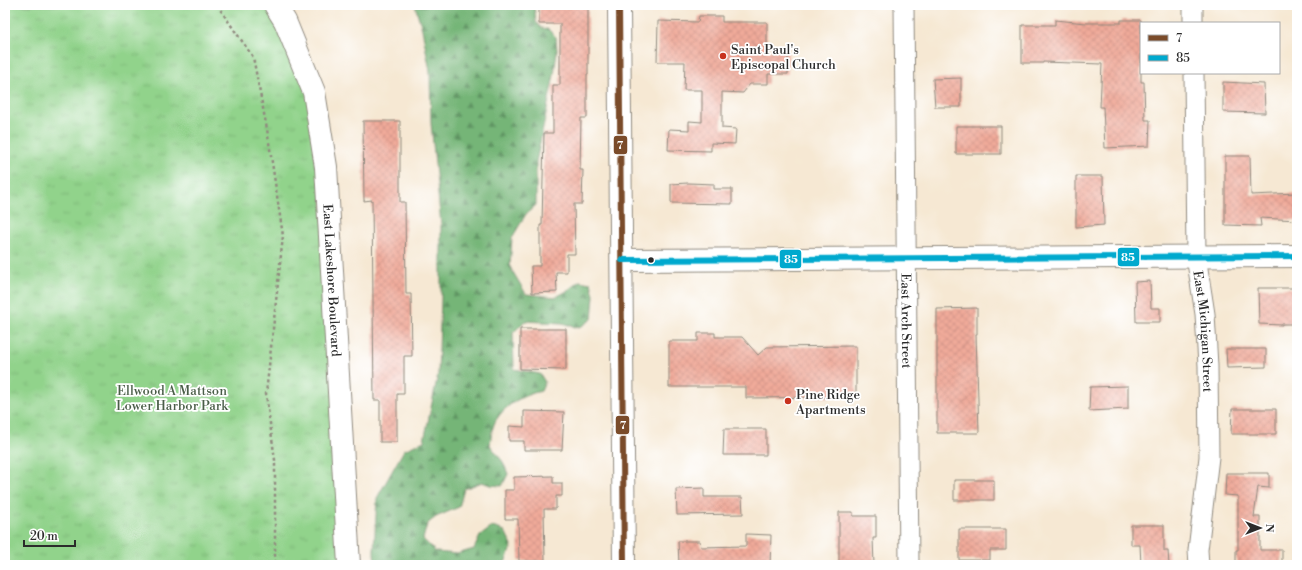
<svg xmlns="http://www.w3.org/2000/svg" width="1302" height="570" font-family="'Libre Bodoni',serif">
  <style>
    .grass { fill: url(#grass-tufts); stroke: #5e7f5b }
    .forest { fill: url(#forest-firs); stroke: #507051 }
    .building { fill: url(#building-cross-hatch) }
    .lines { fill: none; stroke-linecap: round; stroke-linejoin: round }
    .minor-casing { stroke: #908a7f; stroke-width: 21 }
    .tertiary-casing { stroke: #908a7f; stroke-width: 24 }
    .path { stroke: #908a7f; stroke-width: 2.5; stroke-dasharray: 3 3; stroke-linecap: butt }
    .minor { stroke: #fff; stroke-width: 19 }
    .tertiary { stroke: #fff; stroke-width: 22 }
    .bus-1-casing { stroke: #fff; stroke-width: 9 }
    .bus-2-casing { stroke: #fff; stroke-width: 9 }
    .bus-1 { stroke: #7a4b2a; stroke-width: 6 }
    .bus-2 { stroke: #00a9ce; stroke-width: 6 }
    .poi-dot { fill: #c8321e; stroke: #fff; stroke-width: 1.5 }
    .bus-dot { fill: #2b2b2b; stroke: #fff; stroke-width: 1.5 }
    .labels { text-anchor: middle; stroke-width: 3.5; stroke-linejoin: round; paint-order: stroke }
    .poi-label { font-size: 13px; fill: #2b2b2b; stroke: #fff; text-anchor: start }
    .street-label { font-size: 13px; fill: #2b2b2b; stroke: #fff }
    .park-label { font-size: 13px; fill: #4a5d48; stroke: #fff }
    .line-badge { stroke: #fff; stroke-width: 1.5 }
    .badge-label { font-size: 11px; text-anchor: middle; font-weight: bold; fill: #fff }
  </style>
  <defs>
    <pattern id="grass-tufts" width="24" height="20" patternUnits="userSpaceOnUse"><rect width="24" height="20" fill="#91d38b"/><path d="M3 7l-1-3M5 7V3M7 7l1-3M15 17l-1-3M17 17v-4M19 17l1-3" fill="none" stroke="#7db578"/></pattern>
    <pattern id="forest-firs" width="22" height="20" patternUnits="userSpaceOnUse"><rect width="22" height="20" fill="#74b577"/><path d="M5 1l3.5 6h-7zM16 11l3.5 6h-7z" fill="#5f9362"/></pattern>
    <pattern id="building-cross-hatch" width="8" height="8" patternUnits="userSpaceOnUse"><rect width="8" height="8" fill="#f0aa9a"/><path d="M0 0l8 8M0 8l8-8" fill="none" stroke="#ce9285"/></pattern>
  </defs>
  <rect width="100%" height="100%" fill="#fff"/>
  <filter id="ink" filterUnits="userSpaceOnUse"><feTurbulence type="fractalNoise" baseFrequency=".025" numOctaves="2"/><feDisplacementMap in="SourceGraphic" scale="8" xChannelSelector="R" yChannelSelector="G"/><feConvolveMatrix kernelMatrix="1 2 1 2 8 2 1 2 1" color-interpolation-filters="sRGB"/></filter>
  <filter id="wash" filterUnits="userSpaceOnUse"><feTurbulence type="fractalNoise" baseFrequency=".012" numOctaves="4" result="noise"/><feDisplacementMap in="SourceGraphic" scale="16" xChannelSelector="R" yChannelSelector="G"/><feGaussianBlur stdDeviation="0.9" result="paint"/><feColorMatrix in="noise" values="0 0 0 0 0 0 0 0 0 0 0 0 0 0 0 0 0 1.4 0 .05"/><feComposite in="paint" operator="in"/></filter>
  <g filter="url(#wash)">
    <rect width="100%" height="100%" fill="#f6e8d3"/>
    <path class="grass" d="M5,5H275L314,92L349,565H5Z"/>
    <path class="forest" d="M415,5H534L536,22L540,27L549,30L556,37L557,51L554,75L536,162V205L526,214L512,238L510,267L526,294L556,297L567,291L579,281L591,283L594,295L592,319L579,328L562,323L525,321L513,333L514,369L540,374L545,382L541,391C523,395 506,404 496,420C492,427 491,437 490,445L503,462L508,474L502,486L490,485L482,482L464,489L459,507L436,517L427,524L423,539L436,552L457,554L474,549L480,536L492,527L505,531L512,546L504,565H375L374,551L377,498L404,450L424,441L438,374L441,300V225L431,123L430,71L422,29Z"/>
    <g id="blocks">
      <path class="building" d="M539,5H588V74H587V118H581L580,170H583L582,204H574L575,254H567V272H556L557,292L532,293L531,266H540V225H542L544,133H553V85H560V24H539Z
        M699,16H722V22H767V51H788V74H768V84H750L743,93L722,92V128L736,129L735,144L711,143V151L668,150L669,129L689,130V121L702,122V90H684L685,62H657L658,21L698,22Z
        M1055,20L1086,23H1121V20H1141V82H1144L1145,120H1150L1149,146L1105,148L1103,107H1100L1102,64L1043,62V63H1022V25H1055Z
        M961,78V107H935L933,79Z
        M1223,82L1264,84L1265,113L1223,112Z
        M363,121H400V202H405L406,294H411L412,356H404V394H397V442H380V400H374L372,200L364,201Z
        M956,126H1001V154H956Z
        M1225,156H1250L1251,195L1297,193V220L1260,218L1261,226L1225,225Z
        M1076,176H1103L1104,225L1076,227Z
        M688,183L714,184V189H732V204L671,203V184Z
        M1150,281L1151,308H1160V322H1136L1135,282Z
        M1258,288H1297V324H1282V325L1259,324Z
        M977,308V334H976L979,433H937V309Z
        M520,329H566V370L520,369Z
        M698,333H715V337H742L758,355L767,347L856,346V397L746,398V387H669V341H698Z
        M1226,349H1266V367L1227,368Z
        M1128,386V409L1089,411L1090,387Z
        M1232,409H1276V434H1231Z
        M524,411L564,412L562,450H524V441H509V426L524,427Z
        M724,429H766V455H723Z
        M1226,473H1269V488L1258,487L1254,517H1260V550H1282V565H1236V550H1238V496L1225,495Z
        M553,476V483H562V496H556V509H544L545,561H519L518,519H505V490H514V477Z
        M954,480H994V500H954Z
        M704,488V497H742L743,514L677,515L676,489Z
        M839,512H853V516H876V538H873L874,565H839Z
        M1131,525H1164V551H1168L1169,565H1141L1140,545H1131Z
        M959,529H1006V550H990V560H959Z
        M746,534L771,535L770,565H679L678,541H700L701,547L746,546Z"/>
    </g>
  </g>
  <g filter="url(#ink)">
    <use href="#blocks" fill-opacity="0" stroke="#908a7f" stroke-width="1"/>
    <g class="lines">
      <defs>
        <g id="minor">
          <path id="s1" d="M904,5L909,565"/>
          <path d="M1193,5V23"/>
          <path id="s2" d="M1194,73L1196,256L1205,314L1208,366L1209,457L1198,550L1199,565"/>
        </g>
        <g id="tertiary">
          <path id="s3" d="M275,5L285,21L314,92L326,167L349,565"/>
          <path d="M619,5L624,565"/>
          <path d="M622,260L1297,256"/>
        </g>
      </defs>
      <use href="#minor" class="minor-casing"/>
      <use href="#tertiary" class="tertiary-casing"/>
      <path class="path" d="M217,5L253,57L267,129L283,236L266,394L275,460V565"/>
      <use href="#minor" class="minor"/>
      <use href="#tertiary" class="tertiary"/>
      <defs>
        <path id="bus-1" d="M619,5L624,565"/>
        <path id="bus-2" d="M622,260L1297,256"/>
      </defs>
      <use href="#bus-1" class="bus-1-casing"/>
      <use href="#bus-2" class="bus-2-casing"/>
      <use href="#bus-1" class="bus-1"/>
      <use href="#bus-2" class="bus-2"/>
    </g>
  </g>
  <g class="poi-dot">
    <circle cx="723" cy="56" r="4"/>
    <circle cx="788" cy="401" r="4"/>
  </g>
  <circle class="bus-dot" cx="651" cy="260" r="3.5"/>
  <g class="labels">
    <g class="poi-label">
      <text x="731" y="54">Saint Paul's<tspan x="731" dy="15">Episcopal Church</tspan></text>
      <text x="796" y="399">Pine Ridge<tspan x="796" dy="15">Apartments</tspan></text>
    </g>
    <g class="street-label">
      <text dy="5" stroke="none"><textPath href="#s3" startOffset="285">East Lakeshore Boulevard</textPath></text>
      <text dy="5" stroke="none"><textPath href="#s1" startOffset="316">East Arch Street</textPath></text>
      <text dy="5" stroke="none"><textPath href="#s2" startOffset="259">East Michigan Street</textPath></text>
    </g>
    <g class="park-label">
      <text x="172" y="395">Ellwood A Mattson<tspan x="172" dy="15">Lower Harbor Park</tspan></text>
    </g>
  </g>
  <g class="line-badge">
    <rect x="613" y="135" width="15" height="20" rx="4" fill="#7a4b2a"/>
    <rect x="1117" y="247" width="23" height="20" rx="4" fill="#00a9ce"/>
    <rect x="779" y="249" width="23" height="20" rx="4" fill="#00a9ce"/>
    <rect x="615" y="415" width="15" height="20" rx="4" fill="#7a4b2a"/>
  </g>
  <g class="badge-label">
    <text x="620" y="149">7</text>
    <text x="1128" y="261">85</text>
    <text x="791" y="263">85</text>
    <text x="623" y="429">7</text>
  </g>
  <rect width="1302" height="570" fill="none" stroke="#fff" stroke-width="20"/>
  <rect x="1140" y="22" width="140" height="52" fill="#ffffff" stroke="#aaaaaa"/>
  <rect x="1148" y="35" width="20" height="6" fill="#7a4b2a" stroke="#aaaaaa"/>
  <text x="1176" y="42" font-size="12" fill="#2b2b2b">7</text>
  <rect x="1148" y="55" width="20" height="6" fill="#00a9ce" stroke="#aaaaaa"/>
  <text x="1176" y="62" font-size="12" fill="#2b2b2b">85</text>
  <g transform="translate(1260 528) rotate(90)" stroke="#ffffff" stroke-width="3" paint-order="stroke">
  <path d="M0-3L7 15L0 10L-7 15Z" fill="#2b2b2b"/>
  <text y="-6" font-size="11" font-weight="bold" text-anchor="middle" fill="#2b2b2b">N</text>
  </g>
  <path d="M24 540v6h51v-6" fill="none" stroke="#2b2b2b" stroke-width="2"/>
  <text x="30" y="540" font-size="12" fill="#2b2b2b" stroke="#ffffff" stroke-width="3" paint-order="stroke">20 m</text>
</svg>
